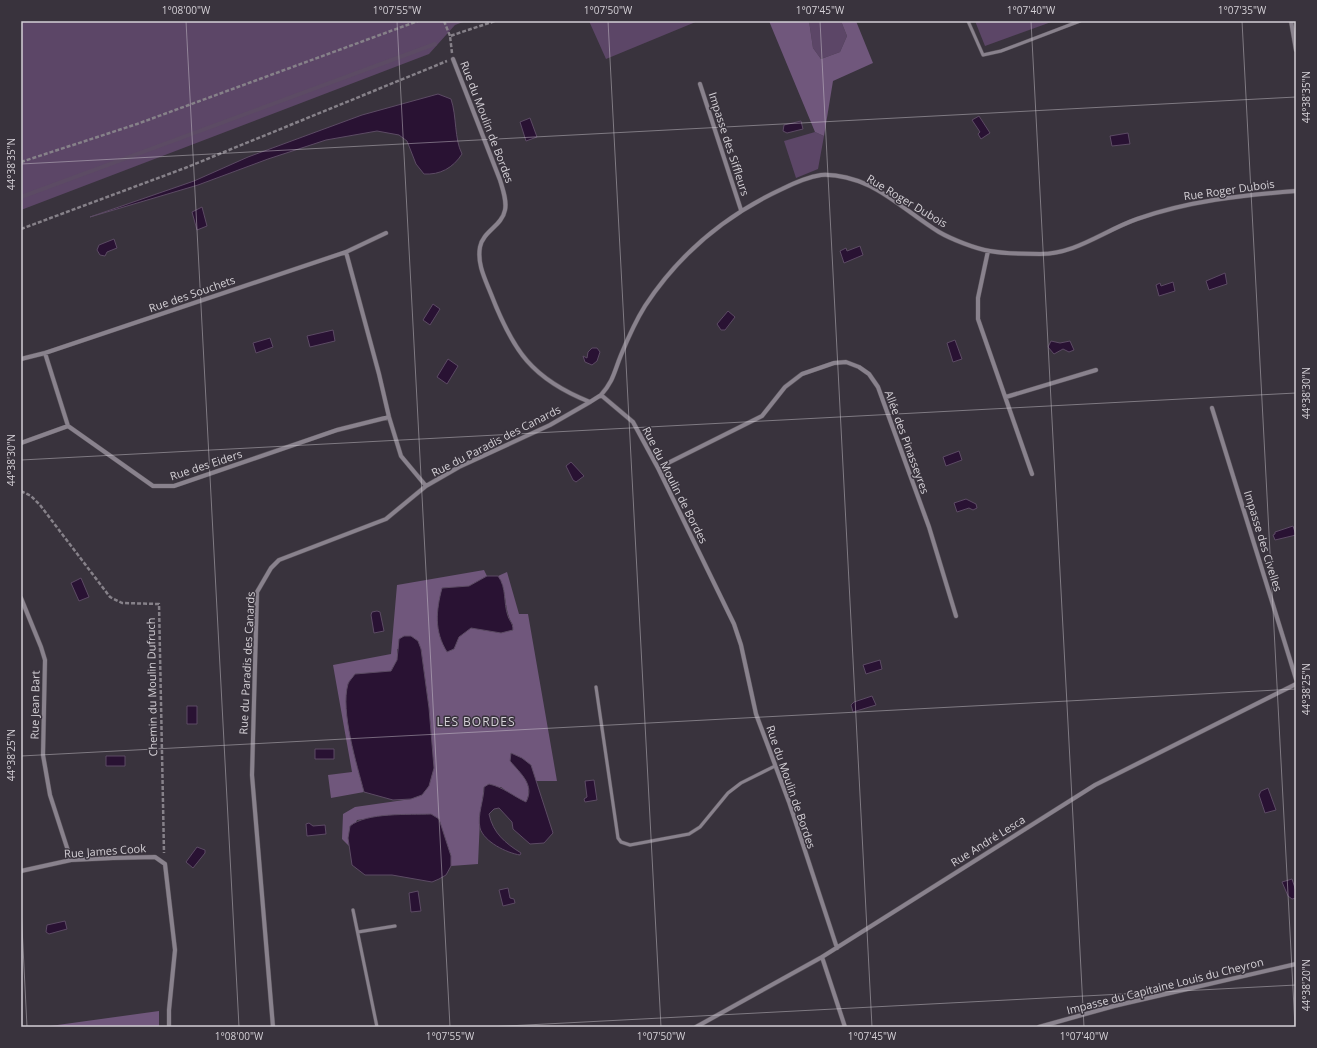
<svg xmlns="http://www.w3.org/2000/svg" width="1317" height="1048" font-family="'Open Sans',sans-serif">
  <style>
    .green { fill: #5c4667 }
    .forest { fill: #70577c }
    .water { fill: #291233; stroke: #5c4b64 }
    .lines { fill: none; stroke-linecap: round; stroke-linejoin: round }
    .stream { stroke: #5c4b64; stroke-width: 4 }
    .lane-casing { stroke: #575159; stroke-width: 4 }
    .street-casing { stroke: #575159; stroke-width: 5 }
    .path { stroke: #868189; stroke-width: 2.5; stroke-dasharray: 4 2; stroke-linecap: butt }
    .lane { stroke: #89828d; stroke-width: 3 }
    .street { stroke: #89828d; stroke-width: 4 }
    .ticks { fill: none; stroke: #d4d0d6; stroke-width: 1; stroke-opacity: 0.45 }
    .labels { text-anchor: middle; stroke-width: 3; stroke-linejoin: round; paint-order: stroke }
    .street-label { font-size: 11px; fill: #d4d0d6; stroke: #39333d }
    .neighbourhood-label { font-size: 12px; letter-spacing: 1px; fill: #d4d0d6; stroke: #39333d }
    .neatline { fill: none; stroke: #d4d0d6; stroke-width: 1.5 }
    .ticks-label { font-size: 10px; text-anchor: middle; fill: #d4d0d6 }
  </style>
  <rect width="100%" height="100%" fill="#39333d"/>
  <path class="green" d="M21,21H466L455,25L429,54L21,210Z
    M589,21H698L606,59Z
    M809,21H841L847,36L840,52L821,59L813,48Z
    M975,21H1054L985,46Z
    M815,132L824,136L818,169L796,178L784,141Z"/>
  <path class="forest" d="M769,21H809L813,48L821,59L840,52L847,36L841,21H856L873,63L833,81L824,136L815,132Z
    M484,570L487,576L469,586L442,588L454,649L459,637L471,628L501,633L513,625C503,610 508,591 498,576L507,572L519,614H528L557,781H535L531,765L511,761C522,774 534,784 526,802L511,795L501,787H484L480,819L478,864L451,866V856L439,819L431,814L387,816L357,820L348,838L349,846L342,839L343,814L355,807L411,799L434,768L429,708L421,649H397V660L391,671L375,673L348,683C343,719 355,757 364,792L331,798L328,775L352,772L333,665L391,654L397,585Z
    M159,1011V1027H43Z"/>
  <path class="water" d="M438,94L451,99C457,117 454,138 462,154C453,168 440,175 424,174L416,164L407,141L399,135L377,131L326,140L268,159L198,185L90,217L194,181L248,157L362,115Z
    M979,116L990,133L981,139L978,134L980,132L972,120Z
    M530,118L537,137L526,141L520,122Z
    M801,121L803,129L787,133L783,131L784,125Z
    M1128,133L1130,144L1112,146L1110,136Z
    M202,207L207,226L197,230L192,212Z
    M114,239L117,248L107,252L105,256L100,255L97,250L99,245Z
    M860,246L863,255L844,263L840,251L846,248L847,251Z
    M1225,273L1227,284L1209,290L1206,281Z
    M1173,282L1175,291L1159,296L1156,285L1160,283L1161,286Z
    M433,304L440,309L430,325L423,320Z
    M728,311L735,317L725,330H721L717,324Z
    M333,330L335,341L310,347L307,336Z
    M270,338L273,347L256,353L253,343Z
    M955,340L962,359L953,362L947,343Z
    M1051,341L1060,343L1070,341L1074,350L1069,352L1063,349L1054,354L1048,347Z
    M592,348H597L600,352L597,361L592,365L585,362L583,356L587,358L588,352Z
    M448,359L458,366L447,384L437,377Z
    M959,451L962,460L946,466L943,457Z
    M571,462L584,476L576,482L573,480L566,466Z
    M966,499L976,504L977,508L973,510L969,508L957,512L954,503Z
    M1293,526L1296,535L1275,540L1273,535L1275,534V532Z
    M487,576H498C507,588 503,602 508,616C510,622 513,623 513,630L501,633L471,628L459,637L454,649L447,652C434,631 436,611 442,588L469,586Z
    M81,578L89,597L79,601L71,583Z
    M377,611L380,612L384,631L374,633L371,615L372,612Z
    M404,636H411L418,641L421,649L429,708L434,768L429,786L422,795L411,799L393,800L364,792C357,765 340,711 348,684C349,681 353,677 355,674L391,671L397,660L399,639Z
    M880,660L882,669L866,674L863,665Z
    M872,696L876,705L853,712L851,705L854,702Z
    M187,706H197V724H187Z
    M315,749H334V759H315Z
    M511,753L522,758L531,765L553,833L544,843L530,844L513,829L512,822L499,808L494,809L489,814C493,833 505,843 521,853L520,855C507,853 484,842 480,828C477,815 484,800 484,787L489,784C503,787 513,796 526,802C535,785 521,774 510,761Z
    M106,756H125V766H106Z
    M594,780L597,800L585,802L584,799L587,797L585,781Z
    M1268,788L1276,810L1265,813L1259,795L1261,791Z
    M431,814L439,819L451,856V866L446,875L439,879L432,882L392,875H365L352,865L348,838L350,826C367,812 409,815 431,814Z
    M309,823L313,826L325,825L326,834L307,836L306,824Z
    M197,847L205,850V853L193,868L186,862Z
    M1292,879L1296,891V898L1292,899L1288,896L1282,882Z
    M508,888L510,898L514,899L515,903L503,906L499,890Z
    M418,891L421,911L411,912L409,893Z
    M65,921L67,929L49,934L46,932L47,925Z"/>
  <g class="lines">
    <path class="stream" d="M21,197L435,44"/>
    <defs>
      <path id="lane" d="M968,21L983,55L1001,51L1080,21
        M596,687L618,838L621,842L630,845L689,834L700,827L728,793L741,783L775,766
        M353,910L377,1027
        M358,932L395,926"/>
      <path id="street" d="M1291,21L1296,50
        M453,59L500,180C503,190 507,201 505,210C502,226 483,231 480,247C477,264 485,279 491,294C513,351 532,379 590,402L601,395L633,422L658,468L734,624L741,645L756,714L789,802L837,948
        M700,84L741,210
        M988,251L978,298V319L1032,474
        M346,252L379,374L389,417L401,456L426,486
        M45,353L68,426
        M21,359L45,353L346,252L386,233
        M601,395C614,380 614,372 621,355C628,338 635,322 645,306C679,254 726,215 782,189C794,183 808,177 821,175C837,174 856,179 870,186C894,198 916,218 939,232C951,239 976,249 990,251C1006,254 1023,254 1040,254C1076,254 1103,231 1137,219C1188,201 1242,195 1296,191
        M1006,397L1096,370
        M1212,408L1296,679
        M21,443L68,426L153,486H174L337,430L389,417
        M658,468L762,416L785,387L802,374L834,363L846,362L859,367L869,374L878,387L929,527L956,616
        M21,598L41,647L45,660L43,755L50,795L71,860
        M21,871L71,860L113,858L155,857L165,864L175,950L169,1010V1027
        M822,957L845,1027
        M273,1027L252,775L257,592L271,568L279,560L386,519L426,486L459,467L550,425L590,402
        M696,1027L822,957L1095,785L1296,684
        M1039,1027L1114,1006L1296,964"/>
    </defs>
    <use href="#lane" class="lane-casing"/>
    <use href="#street" class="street-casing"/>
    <path class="path" d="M444,21L450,36
      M452,53L450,36L495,21
      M21,162L137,124L418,21
      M21,229L185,168L447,61
      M21,491L31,496L40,505L110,597L122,603L159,604L164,853"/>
    <use href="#lane" class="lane"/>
    <use href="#street" class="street"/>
  </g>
  <path class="ticks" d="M186,21L239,1027M397,21L450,1027M608,21L661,1027M820,21L872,1027M1031,21L1084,1027M1242,21L1295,1027M21,164L1296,97M21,460L1296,393M21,756L1296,689M21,907L27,1027M488,1027L1296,985"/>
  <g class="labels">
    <g class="street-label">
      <text transform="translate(487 122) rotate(69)" y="4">Rue du Moulin de Bordes</text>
      <text transform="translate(729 144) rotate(72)" y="4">Impasse des Siffleurs</text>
      <text transform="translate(1229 190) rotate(-8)" y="4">Rue Roger Dubois</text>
      <text transform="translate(907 201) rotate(31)" y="4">Rue Roger Dubois</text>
      <text transform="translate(192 294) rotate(-19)" y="4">Rue des Souchets</text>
      <text transform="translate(496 441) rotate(-27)" y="4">Rue du Paradis des Canards</text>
      <text transform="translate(907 442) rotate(70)" y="4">Allée des Pinasseyres</text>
      <text transform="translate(206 465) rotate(-18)" y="4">Rue des Eiders</text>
      <text transform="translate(675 485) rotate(63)" y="4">Rue du Moulin de Bordes</text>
      <text transform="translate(1263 541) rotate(73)" y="4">Impasse des Civelles</text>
      <text transform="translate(247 663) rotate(-87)" y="4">Rue du Paradis des Canards</text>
      <text transform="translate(152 687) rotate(-91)" y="4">Chemin du Moulin Dufruch</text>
      <text transform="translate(35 705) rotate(-89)" y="4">Rue Jean Bart</text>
      <text transform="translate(791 787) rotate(71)" y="4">Rue du Moulin de Bordes</text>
      <text transform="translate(988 841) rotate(-32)" y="4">Rue André Lesca</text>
      <text transform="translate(105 851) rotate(-4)" y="4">Rue James Cook</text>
      <text transform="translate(1165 986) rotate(-14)" y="4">Impasse du Capitaine Louis du Cheyron</text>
    </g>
    <g class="neighbourhood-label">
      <text x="476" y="726">LES BORDES</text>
    </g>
  </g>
  <rect width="1317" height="1048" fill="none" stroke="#39333d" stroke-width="44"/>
  <rect x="22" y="22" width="1273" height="1004" class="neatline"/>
  <g class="ticks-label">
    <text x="186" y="14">1°08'00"W</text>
    <text x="397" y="14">1°07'55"W</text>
    <text x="608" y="14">1°07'50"W</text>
    <text x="820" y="14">1°07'45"W</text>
    <text x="1031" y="14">1°07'40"W</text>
    <text x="1242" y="14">1°07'35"W</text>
    <text transform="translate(1306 97) rotate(-90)" y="4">44°38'35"N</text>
    <text transform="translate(11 164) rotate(-90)" y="4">44°38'35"N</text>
    <text transform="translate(1306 393) rotate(-90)" y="4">44°38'30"N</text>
    <text transform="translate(11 460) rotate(-90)" y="4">44°38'30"N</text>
    <text transform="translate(1306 689) rotate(-90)" y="4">44°38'25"N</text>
    <text transform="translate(11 755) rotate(-90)" y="4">44°38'25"N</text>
    <text transform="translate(1306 985) rotate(-90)" y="4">44°38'20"N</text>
    <text x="239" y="1040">1°08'00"W</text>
    <text x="450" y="1040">1°07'55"W</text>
    <text x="661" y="1040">1°07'50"W</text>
    <text x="872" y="1040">1°07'45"W</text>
    <text x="1084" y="1040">1°07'40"W</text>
  </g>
</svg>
